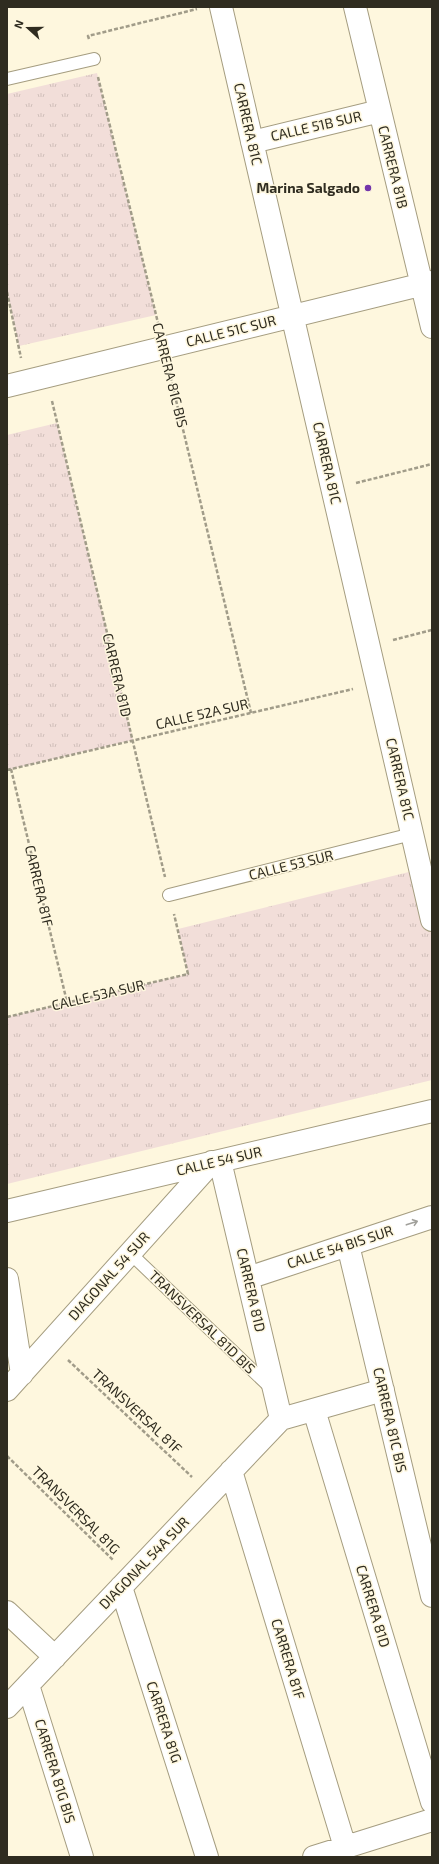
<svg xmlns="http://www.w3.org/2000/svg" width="439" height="1864" font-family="'Exo 2',sans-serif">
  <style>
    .grass { fill: url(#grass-tufts) }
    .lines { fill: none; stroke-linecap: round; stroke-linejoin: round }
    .lane-casing { stroke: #a59d80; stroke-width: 14 }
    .street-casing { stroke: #a59d80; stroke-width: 24 }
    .path { stroke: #a19c89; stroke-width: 2.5; stroke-dasharray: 4 2; stroke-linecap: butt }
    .lane { stroke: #fff; stroke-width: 12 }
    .street { stroke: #fff; stroke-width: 22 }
    .oneway { stroke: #a1a09b }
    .poi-dot { fill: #7335ab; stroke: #fef7de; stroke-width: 1.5 }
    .labels { text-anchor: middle; stroke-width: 3; stroke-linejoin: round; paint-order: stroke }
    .street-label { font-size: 14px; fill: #2f2c20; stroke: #fef7de }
    .poi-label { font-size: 14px; font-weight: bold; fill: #2f2c20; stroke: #fef7de; text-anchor: end }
  </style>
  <defs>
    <pattern id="grass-tufts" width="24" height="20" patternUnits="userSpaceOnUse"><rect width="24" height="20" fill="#f2ded9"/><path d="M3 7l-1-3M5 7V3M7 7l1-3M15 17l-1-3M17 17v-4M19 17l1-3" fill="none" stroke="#d0bfba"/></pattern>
  </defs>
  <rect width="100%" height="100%" fill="#fef7de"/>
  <path class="grass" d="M97,73L156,315L19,346L7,292V94Z
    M57,423L133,740L7,770V435Z
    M421,869L432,925V1080L7,1184V1017L188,974L178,929Z"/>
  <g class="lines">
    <defs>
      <path id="lane" d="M7,79L94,59
        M169,895L412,834
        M130,1253L270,1387"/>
      <path id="street" d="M221,7L432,920
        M355,7L432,327
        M252,142L380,111
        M7,386L432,282
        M220,1161L281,1419
        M7,1211L432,1111
        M348,1245L432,1596
        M248,1278L432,1217
        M7,1279L22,1374
        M7,1390L212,1162
        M314,1410L432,1802
        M281,1419L383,1390
        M231,1471L345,1847
        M121,1587L207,1857
        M7,1612L55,1657
        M28,1685L82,1857
        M7,1707L281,1419
        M314,1857L432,1820"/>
    </defs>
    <use href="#lane" class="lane-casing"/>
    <use href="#street" class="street-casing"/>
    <path class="path" d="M89,39L88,36L197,9
      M98,77L158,323
      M7,292L21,358
      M169,371L251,713
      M52,401L165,877
      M356,483L432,464
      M393,640L432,630
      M11,769L67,1002
      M7,770L353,689
      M7,1017L188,974L174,914
      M68,1360L192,1477
      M7,1456L113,1560"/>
    <use href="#lane" class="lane"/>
    <use href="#street" class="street"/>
  </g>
  <defs><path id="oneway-shaft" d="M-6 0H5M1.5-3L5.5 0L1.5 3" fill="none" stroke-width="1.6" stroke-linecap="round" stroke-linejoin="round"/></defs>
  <use class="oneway" href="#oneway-shaft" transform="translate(412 1223) rotate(-18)"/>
  <circle class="poi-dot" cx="368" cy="188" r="4"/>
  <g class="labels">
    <g class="street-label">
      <text transform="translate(248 124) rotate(77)" y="5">CARRERA 81C</text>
      <text transform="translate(316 126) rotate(-13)" y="5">CALLE 51B SUR</text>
      <text transform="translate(393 167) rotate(76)" y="5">CARRERA 81B</text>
      <text transform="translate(231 331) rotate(-14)" y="5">CALLE 51C SUR</text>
      <text transform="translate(170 375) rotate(76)" y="5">CARRERA 81C BIS</text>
      <text transform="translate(327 463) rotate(77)" y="5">CARRERA 81C</text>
      <text transform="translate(117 675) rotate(77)" y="5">CARRERA 81D</text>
      <text transform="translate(202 714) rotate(-13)" y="5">CALLE 52A SUR</text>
      <text transform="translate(400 779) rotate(77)" y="5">CARRERA 81C</text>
      <text transform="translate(291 865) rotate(-14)" y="5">CALLE 53 SUR</text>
      <text transform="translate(39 886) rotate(77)" y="5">CARRERA 81F</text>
      <text transform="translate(98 995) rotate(-13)" y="5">CALLE 53A SUR</text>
      <text transform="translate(219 1161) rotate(-13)" y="5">CALLE 54 SUR</text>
      <text transform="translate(340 1247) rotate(-18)" y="5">CALLE 54 BIS SUR</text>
      <text transform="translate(109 1276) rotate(-48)" y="5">DIAGONAL 54 SUR</text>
      <text transform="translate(251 1290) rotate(77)" y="5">CARRERA 81D</text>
      <text transform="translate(202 1322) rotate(44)" y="5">TRANSVERSAL 81D BIS</text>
      <text transform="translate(137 1411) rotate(43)" y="5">TRANSVERSAL 81F</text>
      <text transform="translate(390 1420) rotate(77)" y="5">CARRERA 81C BIS</text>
      <text transform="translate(76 1510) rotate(45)" y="5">TRANSVERSAL 81G</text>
      <text transform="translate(144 1563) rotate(-46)" y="5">DIAGONAL 54A SUR</text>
      <text transform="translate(373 1606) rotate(73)" y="5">CARRERA 81D</text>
      <text transform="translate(288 1659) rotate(73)" y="5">CARRERA 81F</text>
      <text transform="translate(164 1722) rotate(72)" y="5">CARRERA 81G</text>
      <text transform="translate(55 1771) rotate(73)" y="5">CARRERA 81G BIS</text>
    </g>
    <g class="poi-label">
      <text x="360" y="193">Marina Salgado</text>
    </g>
  </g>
  <rect width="439" height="1864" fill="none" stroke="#2f2c20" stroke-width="16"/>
  <g transform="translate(28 28) rotate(291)" stroke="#fef7de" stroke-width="3" paint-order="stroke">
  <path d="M0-3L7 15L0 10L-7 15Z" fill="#2f2c20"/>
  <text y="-6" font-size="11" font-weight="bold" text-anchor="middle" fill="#2f2c20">N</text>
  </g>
</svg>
